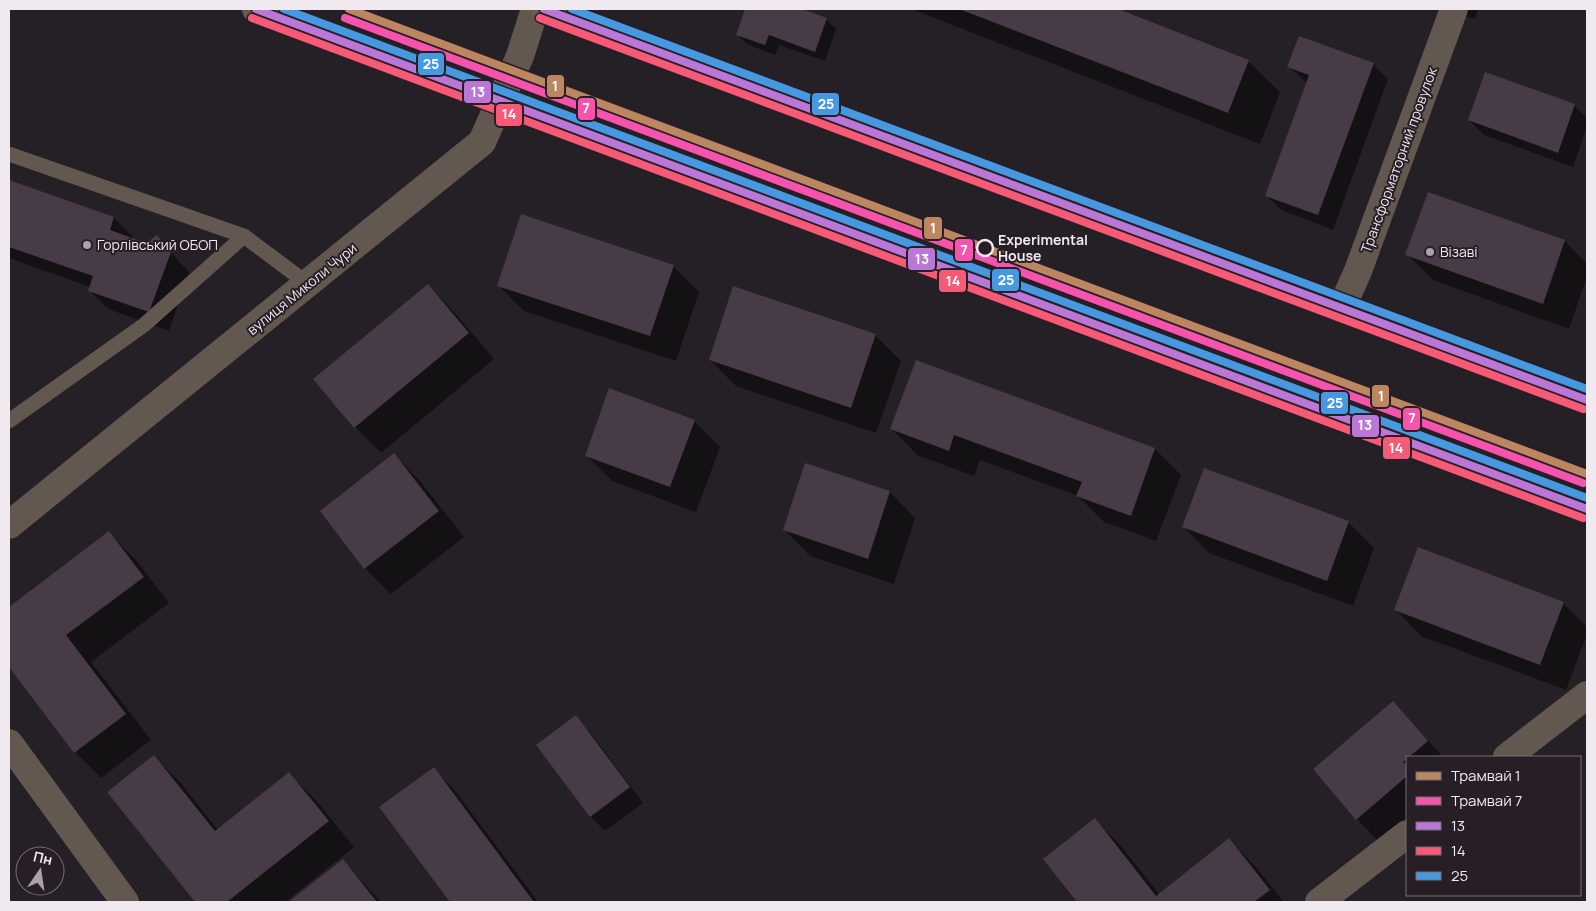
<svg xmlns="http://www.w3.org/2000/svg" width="1596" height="911" font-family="Manrope,sans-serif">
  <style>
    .shadow { fill: #0007 }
    .building { fill: #463b46 }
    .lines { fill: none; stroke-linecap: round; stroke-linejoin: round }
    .lane { stroke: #63584f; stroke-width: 15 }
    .street { stroke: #63584f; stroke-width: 28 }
    .secondary { stroke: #665b50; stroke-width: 28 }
    .bus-1-casing { stroke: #271e26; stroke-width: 11 }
    .bus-2-casing { stroke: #271e26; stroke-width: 11 }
    .bus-3-casing { stroke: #271e26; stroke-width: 11 }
    .bus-1 { stroke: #ba77d6; stroke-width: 8 }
    .bus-2 { stroke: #f75a77; stroke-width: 8 }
    .bus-3 { stroke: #4699e1; stroke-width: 8 }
    .tram-1-casing { stroke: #271e26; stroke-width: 11 }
    .tram-2-casing { stroke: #271e26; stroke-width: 11 }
    .tram-1 { stroke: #bb8660; stroke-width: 8 }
    .tram-2 { stroke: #f653ac; stroke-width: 8 }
    .poi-dot { fill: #a9a3a8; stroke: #271e26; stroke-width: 2 }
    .stop-dot { fill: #271e26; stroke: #f0e9ef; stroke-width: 2.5 }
    .labels { text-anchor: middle; stroke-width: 4; stroke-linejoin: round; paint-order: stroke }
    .street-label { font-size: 14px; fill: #f0e9ef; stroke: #271e26 }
    .stop-label { font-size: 14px; font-weight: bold; fill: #f0e9ef; stroke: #271e26; text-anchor: start }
    .poi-label { font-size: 14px; fill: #f0e9ef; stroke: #271e26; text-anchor: start }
    .line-badge { stroke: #271e26; stroke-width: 2 }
    .badge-label { font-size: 14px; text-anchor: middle; font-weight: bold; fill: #fff }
  </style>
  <rect width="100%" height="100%" fill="#252025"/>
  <path class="shadow" d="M746,9H798L826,19L836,29L825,61L779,45L775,55L747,44L737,34Z
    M911,9H1114L1248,61L1280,92L1260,144Z
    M1445,9H1478L1475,19Z
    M1373,64L1388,79L1333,230L1281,210L1266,195L1307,83L1289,67Z
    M1574,105L1587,118V126L1573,167L1484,135L1469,120Z
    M9,181L114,218L133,237L132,239L147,245L157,237L189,272L169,331L108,309L89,290L90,287L9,258Z
    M1565,241L1587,264V276L1569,329L1433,280L1407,254Z
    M673,266L699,292L676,361L524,311L498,285Z
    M428,285L453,311L494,359L381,453L355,427L315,379Z
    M875,335L901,361L876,433L736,386L710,360Z
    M916,362L1155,449L1181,475L1156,541L1104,522L1078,496L980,460L974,476L917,455L892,429Z
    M694,421L720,447L696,512L612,481L586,455Z
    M394,455L420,481L464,537L391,594L365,568Z
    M806,465L890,492L915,518L894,584L810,556L785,530Z
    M1348,522L1374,548L1353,606L1209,553L1184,527Z
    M109,533L135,559L169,603L91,662L151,740L101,778L75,752L9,665V608Z
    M1563,603L1587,627V634L1566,690L1421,636L1396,610Z
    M1393,703L1443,757H1407V824L1382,845L1357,819Z
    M575,717L590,732L643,803L605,831L590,816Z
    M154,757L180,782L218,830L289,774L315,799L354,847L285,902H196L109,792Z
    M433,769L453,788L538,902H452L381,808Z
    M1095,820L1121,846L1160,895L1229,840L1255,866L1284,902H1079L1045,859Z
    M343,861L381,902H294L292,900Z"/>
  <path class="building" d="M745,9H802L827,18L815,52L769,35L765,45L736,35Z
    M959,9H1118L1249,60L1228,113Z
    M1299,36L1374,63L1318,215L1265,196L1309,75L1287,67Z
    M1485,72L1575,104L1558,153L1468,120Z
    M9,180L114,217L110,230L146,243L157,235L171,252L149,312L88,291L93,276L9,247Z
    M1428,192L1565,240L1543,304L1405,255Z
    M521,214L674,265L650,336L497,286Z
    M428,284L469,333L354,428L313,379Z
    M733,286L876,334L851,408L709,360Z
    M916,360L1155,448L1131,516L1076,496L1082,482L954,435L949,451L890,429Z
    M609,388L695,420L670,487L585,456Z
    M394,453L439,511L364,569L320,511Z
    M805,463L890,491L868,559L783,530Z
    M1204,468L1349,521L1327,581L1182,527Z
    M109,531L144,577L66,635L126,714L74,753L9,667V607Z
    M1418,547L1564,602L1540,665L1394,610Z
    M1393,701L1428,741L1403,762L1407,766V776L1356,820L1313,769Z
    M576,715L630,787L590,817L536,745Z
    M154,755L215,831L289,772L329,821L227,902H195L107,792Z
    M434,767L534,902H450L379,807Z
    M1095,818L1156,896L1229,838L1270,890L1254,902H1077L1043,859Z
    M343,859L377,902H292L291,900Z"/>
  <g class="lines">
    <path class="lane" d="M9,154L244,236L308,284
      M9,421L144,325L244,236"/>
    <path class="street" d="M1341,309L1358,271L1454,9
      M9,525L482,142L520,56L535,9
      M9,743L125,902
      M1507,757L1587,695
      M1319,902L1407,834"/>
    <path class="secondary" d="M256,9L1587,509
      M544,9L1587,400"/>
    <defs>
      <path id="bus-1" d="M256,9L1587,509
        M544,9L1587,400"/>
      <path id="bus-2" d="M252,18L1583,518
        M540,18L1583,409"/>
      <path id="bus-3" d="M284,9L1587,498
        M572,9L1587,389"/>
    </defs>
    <use href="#bus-1" class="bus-1-casing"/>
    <use href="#bus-2" class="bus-2-casing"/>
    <use href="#bus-3" class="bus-3-casing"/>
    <use href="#bus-1" class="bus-1"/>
    <use href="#bus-2" class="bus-2"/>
    <use href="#bus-3" class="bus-3"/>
    <defs>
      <path id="tram-1" d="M349,9L1587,474"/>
      <path id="tram-2" d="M345,18L1583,483"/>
    </defs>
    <use href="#tram-1" class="tram-1-casing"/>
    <use href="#tram-2" class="tram-2-casing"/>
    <use href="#tram-1" class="tram-1"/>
    <use href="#tram-2" class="tram-2"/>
  </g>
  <g class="poi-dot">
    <circle cx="87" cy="245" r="5"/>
    <circle cx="1430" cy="252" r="5"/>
  </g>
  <circle class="stop-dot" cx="985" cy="248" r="8"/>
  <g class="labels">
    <g class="street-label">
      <text transform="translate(1399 160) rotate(-70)" y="5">Трансформаторний провулок</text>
      <text transform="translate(302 289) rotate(-39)" y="5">вулиця Миколи Чури</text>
    </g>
    <g class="stop-label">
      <text x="998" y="245">Experimental<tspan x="998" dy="16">House</tspan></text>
    </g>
    <g class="poi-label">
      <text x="97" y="250">Горлівський ОБОП</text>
      <text x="1440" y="257">Візаві</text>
    </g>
  </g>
  <g class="line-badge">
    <rect x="417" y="52" width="28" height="24" rx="5" fill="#4699e1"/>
    <rect x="546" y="74" width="19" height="24" rx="5" fill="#bb8660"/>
    <rect x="463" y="80" width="29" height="24" rx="5" fill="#ba77d6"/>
    <rect x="811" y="92" width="29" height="24" rx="5" fill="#4699e1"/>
    <rect x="577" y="97" width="19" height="24" rx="5" fill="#f653ac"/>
    <rect x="495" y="103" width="28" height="24" rx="5" fill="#f75a77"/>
    <rect x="923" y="216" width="20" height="24" rx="5" fill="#bb8660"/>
    <rect x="954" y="238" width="20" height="24" rx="5" fill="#f653ac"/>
    <rect x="907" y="247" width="29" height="24" rx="5" fill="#ba77d6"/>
    <rect x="991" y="268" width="29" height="24" rx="5" fill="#4699e1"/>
    <rect x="938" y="269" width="29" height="24" rx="5" fill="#f75a77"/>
    <rect x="1371" y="384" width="19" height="24" rx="5" fill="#bb8660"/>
    <rect x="1320" y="391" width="29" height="24" rx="5" fill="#4699e1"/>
    <rect x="1402" y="407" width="19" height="24" rx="5" fill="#f653ac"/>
    <rect x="1351" y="414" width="29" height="24" rx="5" fill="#ba77d6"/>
    <rect x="1382" y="436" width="29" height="24" rx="5" fill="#f75a77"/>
  </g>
  <g class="badge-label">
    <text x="431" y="69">25</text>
    <text x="555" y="91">1</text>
    <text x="478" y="97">13</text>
    <text x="826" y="109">25</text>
    <text x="586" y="113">7</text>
    <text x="509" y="119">14</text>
    <text x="933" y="233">1</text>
    <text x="964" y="255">7</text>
    <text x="922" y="264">13</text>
    <text x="1006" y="285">25</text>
    <text x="953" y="286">14</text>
    <text x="1381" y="401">1</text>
    <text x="1335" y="408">25</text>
    <text x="1412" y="423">7</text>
    <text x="1365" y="430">13</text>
    <text x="1396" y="453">14</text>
  </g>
  <rect width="1596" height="911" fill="none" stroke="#f0e9ef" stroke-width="20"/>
  <rect x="1406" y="756" width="175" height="140" fill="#271e26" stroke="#776f76"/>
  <rect x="1416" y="772" width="25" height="8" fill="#bb8660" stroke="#776f76"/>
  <text x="1451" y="781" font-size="15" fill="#f0e9ef">Трамвай 1</text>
  <rect x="1416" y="797" width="25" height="8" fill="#f653ac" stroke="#776f76"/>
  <text x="1451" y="806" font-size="15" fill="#f0e9ef">Трамвай 7</text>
  <rect x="1416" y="822" width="25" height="8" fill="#ba77d6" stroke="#776f76"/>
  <text x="1451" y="831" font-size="15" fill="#f0e9ef">13</text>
  <rect x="1416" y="847" width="25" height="8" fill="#f75a77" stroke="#776f76"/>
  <text x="1451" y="856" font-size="15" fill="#f0e9ef">14</text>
  <rect x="1416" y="872" width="25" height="8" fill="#4699e1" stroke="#776f76"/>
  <text x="1451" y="881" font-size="15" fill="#f0e9ef">25</text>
  <g transform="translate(40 871) rotate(13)"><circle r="24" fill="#271e26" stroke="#776f76"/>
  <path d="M0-4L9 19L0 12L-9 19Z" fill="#a9a3a8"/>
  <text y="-8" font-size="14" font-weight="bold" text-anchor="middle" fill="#f0e9ef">Пн</text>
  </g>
</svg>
